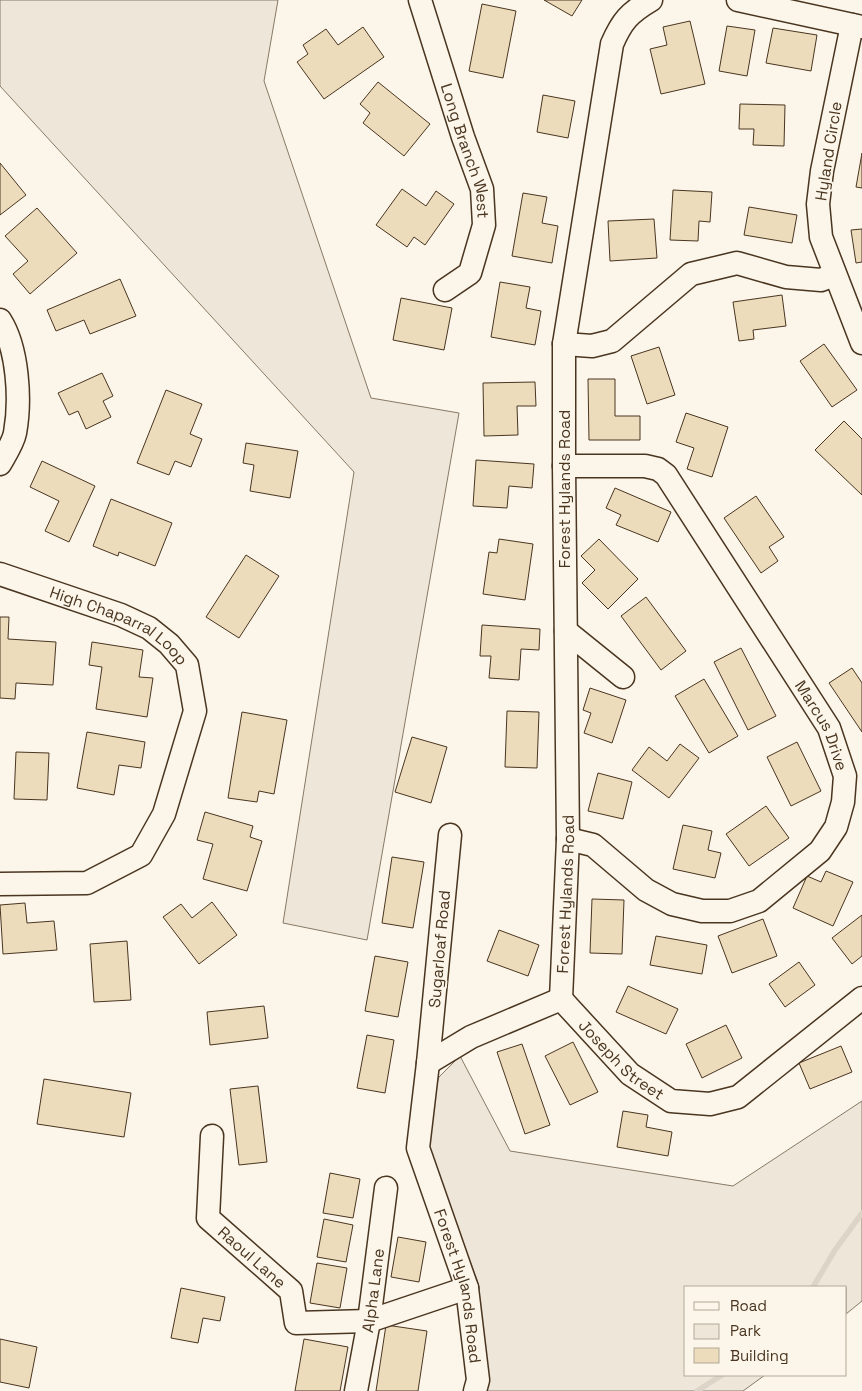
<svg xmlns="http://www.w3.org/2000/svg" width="862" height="1391" font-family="'Space Grotesk',sans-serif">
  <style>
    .green { fill: #ede6d9; stroke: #887966 }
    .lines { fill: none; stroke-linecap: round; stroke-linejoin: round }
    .stream { stroke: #dcd4c6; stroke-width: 5.5 }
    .building { fill: #ecdcbc; stroke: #4a3520 }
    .minor-casing { stroke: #4a3520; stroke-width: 25 }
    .minor { stroke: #fbf6e9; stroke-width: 22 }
    .labels { text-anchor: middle; stroke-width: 4; stroke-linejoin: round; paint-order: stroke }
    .street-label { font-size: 16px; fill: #4a3520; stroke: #fbf6e9 }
  </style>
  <rect width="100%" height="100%" fill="#fbf6e9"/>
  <path class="green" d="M0,0H278L264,81L371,398L459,413L367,940L283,923L354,472L0,86Z
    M460,1056L510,1151L733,1186L862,1101V1301L846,1314V1287H686V1375H765L743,1391H481L483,1384L477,1280L427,1146L429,1107L439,1077Z"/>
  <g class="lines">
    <path class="stream" d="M813,1287L835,1250L862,1213
      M697,1391L722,1375"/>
  </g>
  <path class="building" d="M544,0H582L572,16Z
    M482,4L516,11L503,78L469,71Z
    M690,21L705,84L661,94L650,49L667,45L663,27Z
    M727,26L755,30L747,76L719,71Z
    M363,27L384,57L324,99L297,62L308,54L303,45L326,29L338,45Z
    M773,28L817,35L811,71L766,63Z
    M378,82L430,124L404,156L363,123L370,113L360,104Z
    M543,95L575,101L568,138L537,132Z
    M740,104L785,105L784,146L753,145L754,129H739Z
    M862,153V188L856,187Z
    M0,163L26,195L0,215Z
    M402,189L426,206L436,191L454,204L425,245L414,237L407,247L376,225Z
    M673,190L712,192L710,222L699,221L698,241L670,240Z
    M523,193L547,197L542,223L558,226L552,263L512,256Z
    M749,207L797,215L792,243L744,235Z
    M37,208L77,253L30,294L13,274L28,261L5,236Z
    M654,219L657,258L610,261L608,221Z
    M862,229V262L856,263L851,230Z
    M120,279L136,316L90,334L84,320L56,331L47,310Z
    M500,282L530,287L526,308L541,311L535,345L491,337Z
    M782,295L786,326L753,330L754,339L739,341L733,302Z
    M401,298L452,308L444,350L393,340Z
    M824,344L857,390L832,407L800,361Z
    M659,347L675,395L647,404L631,356Z
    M102,373L113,396L103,401L111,417L86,429L78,411L69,415L58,393Z
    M588,379H615V416H640V440H589Z
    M535,382L536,406H517L518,435L484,436L483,383Z
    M166,390L202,404L190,434L202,439L191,467L175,461L169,475L137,463Z
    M686,413L728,427L712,477L687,469L694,448L676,442Z
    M844,421L862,439V495L815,450Z
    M246,443L298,451L290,498L250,491L254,465L243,463Z
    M476,460L534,464L532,488L509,486L507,508L473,506Z
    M42,461L95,486L69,542L45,531L59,501L30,487Z
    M615,488L671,512L658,542L616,525L621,515L606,508Z
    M756,496L784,537L769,547L778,561L761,573L724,518Z
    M111,499L172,523L155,566L119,552L118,556L93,546Z
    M499,539L533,544L525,600L483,594L489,552L497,553Z
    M599,539L638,579L608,609L582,583L595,570L581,556Z
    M246,555L279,576L239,638L206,617Z
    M646,597L686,651L661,670L621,616Z
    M0,617H9L8,639L56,642L53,685L16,683L15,699L0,698Z
    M482,625L540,629L539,650L521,649L519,680L489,678L491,656H480Z
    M92,642L143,650L139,677L153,678L147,717L96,709L102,667L89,665Z
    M741,648L776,716L748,730L714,662Z
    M852,668L862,683V732L829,683Z
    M704,679L738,736L709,753L675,696Z
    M590,688L626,700L612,743L584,733L591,713L583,710Z
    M507,711L539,712L537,768L505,767Z
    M242,712L287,720L274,794L259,791L257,802L228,798Z
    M87,732L145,742L141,768L119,765L114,795L77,788Z
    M412,737L447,747L431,803L395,792Z
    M797,742L821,791L791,806L767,757Z
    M680,744L699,758L669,798L632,770L649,747L667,761Z
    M16,752L49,753L47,800L14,799Z
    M598,773L632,782L623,819L588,811Z
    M766,806L789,838L749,866L726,834Z
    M205,812L253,826L250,837L262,841L247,891L203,879L213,844L197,840Z
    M683,825L712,831L708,850L721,853L715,878L673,869Z
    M392,857L424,862L413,928L382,923Z
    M826,871L853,882L833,926L793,908L807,876L821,882Z
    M592,899L624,900L622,954L590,953Z
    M212,902L237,935L199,964L163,917L181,904L192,918Z
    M25,903L27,923L54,921L57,950L3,954L0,905Z
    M862,915V956L852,964L832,938Z
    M763,919L777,956L732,973L718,936Z
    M499,930L539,945L528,976L487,961Z
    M656,936L707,945L702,974L650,965Z
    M127,941L131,1000L94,1002L90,944Z
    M375,956L408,962L398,1017L365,1011Z
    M799,962L815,985L785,1007L769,984Z
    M628,986L678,1009L666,1034L616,1012Z
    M264,1006L268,1038L210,1045L207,1012Z
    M726,1025L742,1058L702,1078L686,1044Z
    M367,1035L394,1040L385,1093L357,1088Z
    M573,1042L598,1092L570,1105L545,1056Z
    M522,1044L550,1125L525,1134L497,1052Z
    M841,1046L852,1072L810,1089L799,1063Z
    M44,1079L131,1093L124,1137L37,1124Z
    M258,1086L267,1162L239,1165L230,1089Z
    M623,1111L648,1115L646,1127L672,1132L668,1156L617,1147Z
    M330,1173L360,1179L353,1218L323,1213Z
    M324,1219L353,1225L346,1262L317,1257Z
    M398,1237L426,1242L419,1282L391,1277Z
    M317,1263L347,1268L340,1308L310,1303Z
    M181,1288L225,1297L220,1321L203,1318L198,1343L171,1338Z
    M386,1325L427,1331L418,1391H376Z
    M0,1339L37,1347L29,1388L0,1382Z
    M304,1339L348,1347L340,1391H295Z"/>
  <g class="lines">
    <defs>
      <g id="minor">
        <path id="s1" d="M420,0L463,137L482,189L484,225L470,273L445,290"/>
        <path d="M738,0L862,27"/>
        <path d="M852,25L822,171L818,204L821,237L862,343"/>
        <path d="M0,320C18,348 21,400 15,433C13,443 5,455 0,464"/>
        <path d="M564,344L592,346L612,341L691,274L737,263L786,277L821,280L834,275"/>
        <path id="s2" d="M564,466H645L658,469L666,475L829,728L845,776L843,802L836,827L820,851L759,901L730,911H702L672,904L646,890L593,845L568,839"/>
        <path id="s3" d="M0,574L121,615L149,628L169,644L187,665L195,711L164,814L141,855L87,883L0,884"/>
        <path d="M566,631L623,677"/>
        <path id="s4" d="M450,835L428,1063L418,1148L467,1288L478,1380L475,1391"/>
        <path id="s5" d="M561,999L568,839L564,466V344L612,44C622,21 629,13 651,0"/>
        <path id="s6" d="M428,1063L471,1037L561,999L630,1074L671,1101L710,1104L738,1097L862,998"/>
        <path id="s7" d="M212,1136L208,1218L291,1291L296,1323L369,1321L467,1288"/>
        <path id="s8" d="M356,1391L369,1321L386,1188"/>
      </g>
    </defs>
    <use href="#minor" class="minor-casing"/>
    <use href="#minor" class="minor"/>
  </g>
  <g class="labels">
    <g class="street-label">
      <text dy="6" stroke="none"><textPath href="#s1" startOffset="158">Long Branch West</textPath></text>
      <text transform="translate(828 151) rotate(-81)" y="6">Hyland Circle</text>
      <text transform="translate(564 489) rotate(-90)" y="6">Forest Hylands Road</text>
      <text dy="6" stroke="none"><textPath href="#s3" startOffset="131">High Chaparral Loop</textPath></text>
      <text dy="6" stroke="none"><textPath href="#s2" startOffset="400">Marcus Drive</textPath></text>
      <text dy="6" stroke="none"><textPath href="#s5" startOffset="105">Forest Hylands Road</textPath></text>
      <text transform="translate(439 949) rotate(-85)" y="6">Sugarloaf Road</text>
      <text dy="6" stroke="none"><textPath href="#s6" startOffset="234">Joseph Street</textPath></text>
      <text dy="6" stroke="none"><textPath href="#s7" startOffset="141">Raoul Lane</textPath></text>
      <text dy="6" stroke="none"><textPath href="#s4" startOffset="459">Forest Hylands Road</textPath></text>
      <text dy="6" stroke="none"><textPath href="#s8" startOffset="102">Alpha Lane</textPath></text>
    </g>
  </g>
  <rect x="684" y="1286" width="162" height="90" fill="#fbf6e9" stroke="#b4a999"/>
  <rect x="694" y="1302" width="25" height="8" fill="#fbf6e9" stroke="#b4a999"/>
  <text x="730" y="1311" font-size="15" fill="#4a3520">Road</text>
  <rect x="694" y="1324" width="25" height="15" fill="#ede6d9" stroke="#b4a999"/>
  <text x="730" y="1336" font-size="15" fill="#4a3520">Park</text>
  <rect x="694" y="1348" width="25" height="15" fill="#ecdcbc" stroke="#b4a999"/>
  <text x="730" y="1361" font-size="15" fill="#4a3520">Building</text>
</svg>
